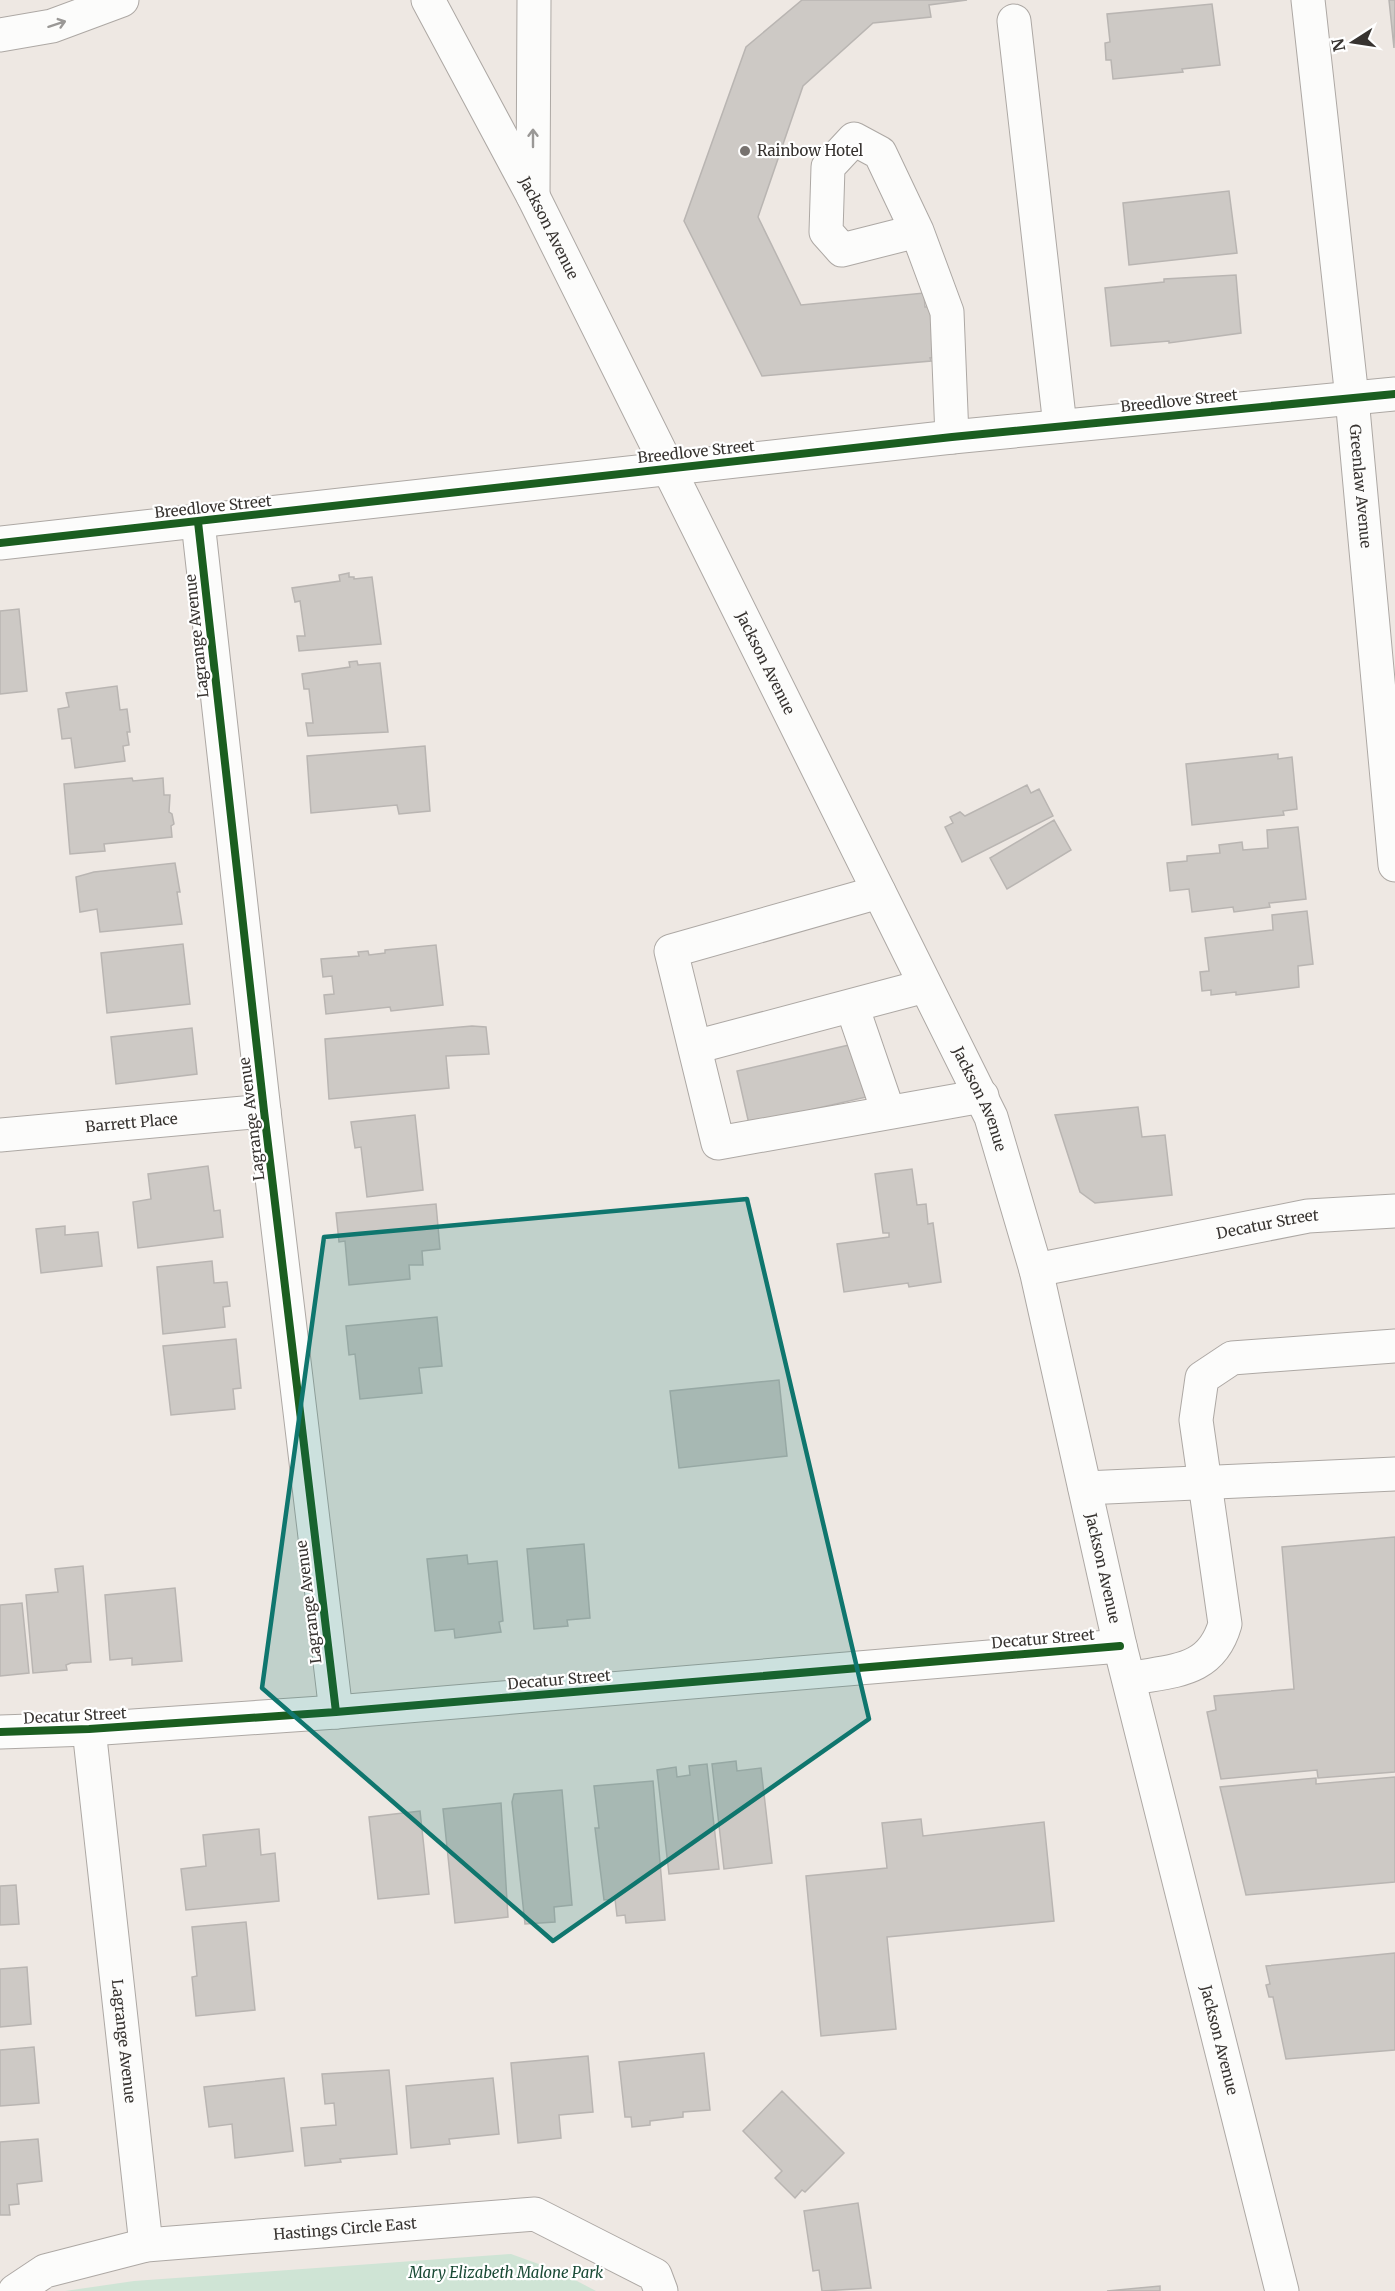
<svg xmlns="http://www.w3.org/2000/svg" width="1395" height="2291" font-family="Merriweather,serif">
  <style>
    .green { fill: #cfe4d5 }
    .building { fill: #cdc9c5; stroke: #b9b5b2; stroke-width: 1.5 }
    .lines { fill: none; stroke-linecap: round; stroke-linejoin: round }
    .minor-casing { stroke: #ada8a4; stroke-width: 35 }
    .major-casing { stroke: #ada8a4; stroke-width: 35 }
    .highway-casing { stroke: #ada8a4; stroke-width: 35 }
    .minor { stroke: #fcfcfb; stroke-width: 33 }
    .major { stroke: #fcfcfb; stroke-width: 33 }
    .highway { stroke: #fcfcfb; stroke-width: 33 }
    .cycleway-casing { stroke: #fff; stroke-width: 11 }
    .cycleway { stroke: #1b5e20; stroke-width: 8 }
    .oneway { stroke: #9a9896 }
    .marked { fill: #0f766e; fill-opacity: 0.2; stroke: #0f766e; stroke-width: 4.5; stroke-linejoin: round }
    .poi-dot { fill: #77726f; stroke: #fff; stroke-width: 2 }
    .labels { text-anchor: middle; stroke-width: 4.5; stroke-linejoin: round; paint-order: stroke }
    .poi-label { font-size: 15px; fill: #373330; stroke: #fff; text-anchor: start }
    .street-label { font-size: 15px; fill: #373330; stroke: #fff }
    .park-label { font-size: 15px; font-style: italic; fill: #194a35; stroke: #fff }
  </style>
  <rect width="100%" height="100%" fill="#eee8e3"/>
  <path class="green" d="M511,2254L558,2271L596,2291H65L134,2281Z"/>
  <path class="building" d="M802,0H967L929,5L931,17L873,23L803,86L758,217L801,305L924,293L925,307H932L938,357L930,358L931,361L762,376L684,221L746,47Z
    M1389,0H1395L1394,48Z
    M1212,4L1220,65L1182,69L1183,72L1113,79L1111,60H1106L1105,43L1110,42L1107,14Z
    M1229,191L1237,253L1129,265L1123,203Z
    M1236,275L1241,333L1169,343V341L1111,346L1105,288L1164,282V279Z
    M349,573V577H354V579L372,577L381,644L299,651L297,636H305L300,601L295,602L292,588L340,581L339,575Z
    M19,609L27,691L0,694V611Z
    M357,661L358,665L380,663L388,732L308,736L306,723H313L309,689H304L302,674L350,667L349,662Z
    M117,686L120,710L127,709L130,732H127L129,745L123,746L125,761L75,768L71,738L62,739L58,709L69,707L66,693Z
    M425,746L430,811L399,814L397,805L311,813L307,756Z
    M1278,754V759L1292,757L1297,809L1283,811L1284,815L1192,825L1186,764Z
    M132,778L133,781L163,778L164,795H170L169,812L172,814L174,824L171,826L172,837L104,844L105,851L70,854L64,784Z
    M1027,785L1031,793L1039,789L1053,816L962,862L945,827L953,823L950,817L960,812L965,816Z
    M1054,820L1071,850L1007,889L990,858Z
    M1298,827L1306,899L1269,903L1270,907L1234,912L1233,907L1192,912L1189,889L1170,891L1167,863L1187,861V856L1220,853L1219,845L1242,842L1243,850L1268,848L1267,830Z
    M175,863L180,892H177L182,924L100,932L97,909L80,912L76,877L94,872Z
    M1307,911L1313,964L1298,966L1299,987L1236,995V992L1211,995V990L1202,991L1200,972L1209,971L1205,938L1273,930L1272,915Z
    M183,944L190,1004L107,1013L101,953Z
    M436,945L443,1005L391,1011L390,1007L326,1014L324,995L334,994L332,976L323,977L321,959L359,956L358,952L368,951L369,955L385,953V950Z
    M472,1026L486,1027L489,1054L446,1056L449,1088L329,1099L325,1039Z
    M192,1028L197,1074L116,1084L111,1037Z
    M862,1042L875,1095L749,1124L737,1071Z
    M1138,1107L1142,1137L1165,1135L1172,1195L1095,1203L1080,1192L1055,1115Z
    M415,1115L423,1190L367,1197L361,1147L355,1148L351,1122Z
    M208,1166L214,1211L220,1210L223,1237L138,1248L133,1202L151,1199L148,1174Z
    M912,1169L917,1205L926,1204L928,1224L933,1223L941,1282L909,1287L908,1283L844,1292L837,1244L889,1237V1233H883L875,1174Z
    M436,1204L440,1249L422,1251L423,1265H409L410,1279L349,1285L345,1241L339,1242L336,1213Z
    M65,1226V1235L98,1232L102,1266L41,1273L36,1229Z
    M212,1261L214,1283L227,1282L230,1306L223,1307L225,1327L163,1334L157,1267Z
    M437,1317L442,1366L419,1368L422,1393L360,1399L355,1354L349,1355L346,1326Z
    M236,1339L241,1388L233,1389L235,1409L171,1415L163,1346Z
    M779,1380L787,1456L679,1468L670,1391Z
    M1395,1537V1772L1318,1778L1317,1770L1221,1779L1207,1712L1216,1710L1214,1696L1294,1689L1282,1547Z
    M584,1544L590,1618L567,1620L568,1626L534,1629L527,1549Z
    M467,1555L468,1564L497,1561L503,1621L499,1622L501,1632L455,1638L454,1629L435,1631L427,1559Z
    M83,1566L91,1662L71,1663L66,1665L67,1670L33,1673L26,1595L58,1592L55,1569Z
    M175,1588L182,1661L132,1665V1658L110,1660L105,1595Z
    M22,1603L29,1673L0,1676V1605Z
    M736,1761L737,1771L761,1768L772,1863L724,1869L712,1764Z
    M707,1764L719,1869L669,1874L657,1770L676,1767L677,1777L690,1775L689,1766Z
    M1395,1777V1882L1246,1895L1220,1787L1316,1778V1784Z
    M653,1781L665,1920L626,1923L625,1915L617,1916L615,1899L604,1900L595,1828H599L594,1786Z
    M562,1790L572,1905L554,1907L555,1922L525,1924L512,1802L514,1794Z
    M501,1803L508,1917L455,1923L443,1809Z
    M420,1811L429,1894L378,1899L369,1817Z
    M921,1819L923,1836L1044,1822L1054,1921L887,1937L896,2029L821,2036L806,1876L887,1868L882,1823Z
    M259,1829L261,1855L275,1853L279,1901L186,1910L181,1869L206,1866L203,1835Z
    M16,1885L19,1924L0,1925V1886Z
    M246,1922L255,2010L196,2016L192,1977L197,1976L192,1927Z
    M1395,1953V2050L1286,2059L1273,1997H1269L1266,1985L1270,1984L1266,1966Z
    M27,1967L31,2024L0,2027V1969Z
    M34,2047L39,2103L0,2106V2050Z
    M704,2053L710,2110L683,2112V2117L650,2121V2125L632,2127L631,2117H625L619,2062Z
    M588,2056L593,2112L559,2115L561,2138L518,2143L511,2063Z
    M389,2070L397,2154L340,2159L341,2162L305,2166L301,2128L336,2125L334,2103L325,2104L322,2074Z
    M284,2078L293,2151L235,2158L232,2124L209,2127L204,2087Z
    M493,2078L499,2134L449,2139L450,2144L411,2148L406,2086Z
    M782,2091L844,2153L805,2192L802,2190L795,2198L775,2178L782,2171L743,2131Z
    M38,2139L42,2181L17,2184L19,2204L9,2205L10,2215H0V2142Z
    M858,2203L871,2288L822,2291L819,2270L813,2271L804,2211Z
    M1160,2286V2291H1107Z"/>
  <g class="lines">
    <defs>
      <g id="minor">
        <path id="s1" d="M1308,0L1352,398L1395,865"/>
        <path d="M1014,21L1060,426"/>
        <path d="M917,231L842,250L826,232L828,167L854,139L880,153L917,231L947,312L952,437"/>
        <path d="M198,522L264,1111L336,1712"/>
        <path d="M0,543L952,437L1395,394"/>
        <path d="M879,892L671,951L718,1143L982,1096"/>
        <path d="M852,1006L888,1111"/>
        <path d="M695,1047L925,986"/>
        <path id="s2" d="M0,1135L264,1111"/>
        <path id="s3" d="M1036,1270L1308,1216L1395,1211"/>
        <path d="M1085,1488L1395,1474"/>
        <path d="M1129,1679C1173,1670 1211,1673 1225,1624L1196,1420L1202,1378L1232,1358L1395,1346"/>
        <path id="s4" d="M89,1729L146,2245"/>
        <path d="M0,1732L89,1729L336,1712L1120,1646"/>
        <path id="s5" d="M15,2291L45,2271L146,2245L535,2214L655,2275L661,2291"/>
      </g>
      <g id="major">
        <path id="s6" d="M428,0L533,196L991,1117L1036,1270L1120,1646L1282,2291"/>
      </g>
      <path id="highway" d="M0,35L52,26L122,0
        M533,196L534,0"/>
    </defs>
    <use href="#minor" class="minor-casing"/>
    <use href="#major" class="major-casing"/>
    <use href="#highway" class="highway-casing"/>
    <use href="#minor" class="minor"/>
    <use href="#major" class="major"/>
    <use href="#highway" class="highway"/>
    <defs>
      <path id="cycleway" d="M198,522L264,1111L336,1712
        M0,543L952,437L1395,394
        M0,1732L89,1729L336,1712L1120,1646"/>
    </defs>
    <use href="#cycleway" class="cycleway-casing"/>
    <use href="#cycleway" class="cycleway"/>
  </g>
  <defs><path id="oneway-shaft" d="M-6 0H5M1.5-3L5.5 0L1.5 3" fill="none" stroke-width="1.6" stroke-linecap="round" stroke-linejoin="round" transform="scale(1.5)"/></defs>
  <g class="oneway">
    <use href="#oneway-shaft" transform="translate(57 24) rotate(-18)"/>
    <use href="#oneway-shaft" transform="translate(533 138) rotate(-90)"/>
  </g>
  <path class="marked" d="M747,1199L869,1719L553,1941L262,1688L324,1237Z"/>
  <circle class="poi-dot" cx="745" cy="151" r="6"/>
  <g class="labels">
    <g class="poi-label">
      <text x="757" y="156">Rainbow Hotel</text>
    </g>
    <g class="street-label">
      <text dy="5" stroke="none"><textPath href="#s6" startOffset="258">Jackson Avenue</textPath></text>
      <text transform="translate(1179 401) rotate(-6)" y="5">Breedlove Street</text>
      <text transform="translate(696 452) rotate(-6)" y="5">Breedlove Street</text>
      <text dy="5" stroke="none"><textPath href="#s1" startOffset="489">Greenlaw Avenue</textPath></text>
      <text transform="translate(213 507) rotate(-6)" y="5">Breedlove Street</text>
      <text transform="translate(197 636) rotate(-96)" y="5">Lagrange Avenue</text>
      <text dy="5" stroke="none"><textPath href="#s6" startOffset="744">Jackson Avenue</textPath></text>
      <text dy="5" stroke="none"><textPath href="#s6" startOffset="1230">Jackson Avenue</textPath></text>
      <text transform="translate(252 1119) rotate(-97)" y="5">Lagrange Avenue</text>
      <text dy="5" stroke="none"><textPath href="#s2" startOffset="132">Barrett Place</textPath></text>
      <text dy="5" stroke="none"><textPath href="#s3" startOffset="236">Decatur Street</textPath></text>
      <text dy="5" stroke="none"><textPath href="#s6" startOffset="1716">Jackson Avenue</textPath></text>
      <text transform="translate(309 1602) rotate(-97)" y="5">Lagrange Avenue</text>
      <text transform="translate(1043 1639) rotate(-5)" y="5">Decatur Street</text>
      <text transform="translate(559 1680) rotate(-5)" y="5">Decatur Street</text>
      <text transform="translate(75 1716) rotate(-3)" y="5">Decatur Street</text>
      <text dy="5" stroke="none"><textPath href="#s6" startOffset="2202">Jackson Avenue</textPath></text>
      <text dy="5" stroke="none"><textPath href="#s4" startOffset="314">Lagrange Avenue</textPath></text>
      <text dy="5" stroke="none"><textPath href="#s5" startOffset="340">Hastings Circle East</textPath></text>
    </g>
    <g class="park-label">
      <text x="506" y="2278">Mary Elizabeth Malone Park</text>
    </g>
  </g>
  <g transform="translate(1353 42) rotate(258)" stroke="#ffffff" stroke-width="4.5" paint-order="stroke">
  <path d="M0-4.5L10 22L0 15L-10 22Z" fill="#373330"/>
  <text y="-9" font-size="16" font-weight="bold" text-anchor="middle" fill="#373330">N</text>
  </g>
</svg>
